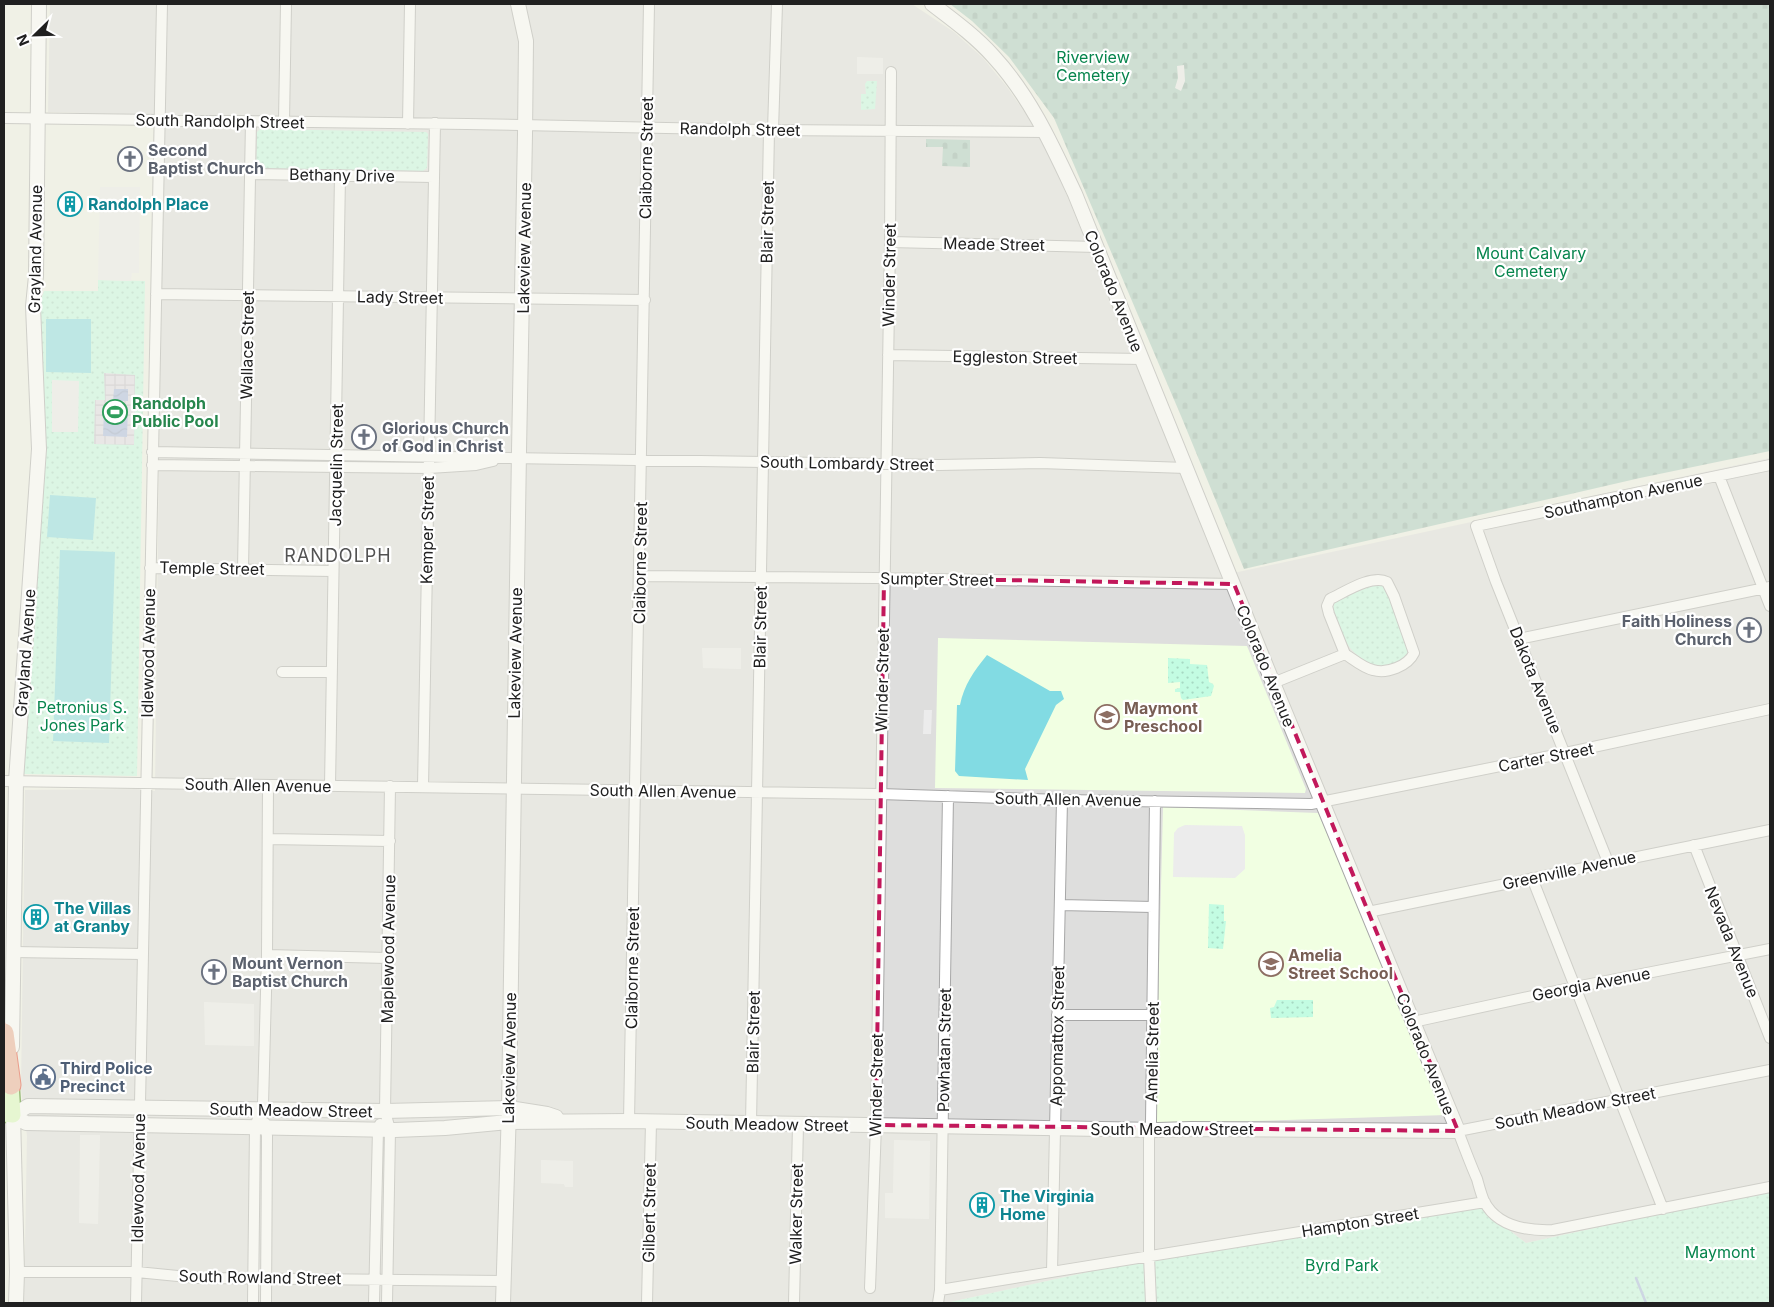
<svg xmlns="http://www.w3.org/2000/svg" width="1774" height="1307" font-family="Inter,sans-serif">
  <style>
    .residential { fill: #dededd }
    .education { fill: #f1ffe2 }
    .cemetery { fill: url(#cemetery-stones) }
    .park { fill: url(#park-dots) }
    .pitch { fill: #82dbe3 }
    .parking { fill: #ececec }
    .plaza { fill: url(#plaza-grid) }
    .water { fill: url(#water-waves) }
    .lines { fill: none; stroke-linecap: round; stroke-linejoin: round }
    .stream { stroke: #a5b7e0; stroke-width: 2.5 }
    .minor-casing { stroke: #a7a7a7; stroke-width: 12 }
    .tertiary-casing { stroke: #a7a7a7; stroke-width: 16 }
    .secondary-casing { stroke: #367e00; stroke-width: 18 }
    .motorway-casing { stroke: #e23820; stroke-width: 21 }
    .minor { stroke: #fff; stroke-width: 10 }
    .tertiary { stroke: #fff; stroke-width: 14 }
    .secondary { stroke: #dafcb9; stroke-width: 15 }
    .motorway { stroke: #eba68c; stroke-width: 19 }
    .marked { fill: none; stroke: #c2185b; stroke-width: 4; stroke-dasharray: 10 6; stroke-linejoin: round }
    .labels { text-anchor: middle; stroke-width: 4.5; stroke-linejoin: round; paint-order: stroke }
    .park-label { font-size: 16px; fill: #07854d; stroke: #fff }
    .street-label { font-size: 16px; fill: #202020; stroke: #fff }
    .worship-label { font-size: 16px; font-weight: bold; fill: #5b616d; stroke: #fff; text-anchor: start }
    .culture-label { font-size: 16px; font-weight: bold; fill: #0d838f; stroke: #fff; text-anchor: start }
    .leisure-label { font-size: 16px; font-weight: bold; fill: #27864d; stroke: #fff; text-anchor: start }
    .education-label { font-size: 16px; font-weight: bold; fill: #785e54; stroke: #fff; text-anchor: start }
    .service-label { font-size: 16px; font-weight: bold; fill: #4e5e75; stroke: #fff; text-anchor: start }
    .neighbourhood-label { font-size: 18px; letter-spacing: 1px; fill: #535353; stroke: #fff }
  </style>
  <defs>
    <pattern id="cemetery-stones" width="16" height="16" patternUnits="userSpaceOnUse" patternTransform="scale(1.25)"><rect width="16" height="16" fill="#a7cbbd"/><path d="M2 7V4a2 2 0 0 1 4 0v3zM10 15v-3a2 2 0 0 1 4 0v3z" fill="#8faea2"/></pattern>
    <pattern id="park-dots" width="8" height="8" patternUnits="userSpaceOnUse" patternTransform="scale(1.25)"><rect width="8" height="8" fill="#c3fce2"/><path d="M2 2h.1M6 6h.1" fill="none" stroke="#a7d8c2" stroke-width="1.8" stroke-linecap="round"/></pattern>
    <pattern id="plaza-grid" width="8" height="8" patternUnits="userSpaceOnUse" patternTransform="scale(1.25)"><rect width="8" height="8" fill="#e0dbe7"/><path d="M0 4h8M4 0v8" fill="none" stroke="#c0bcc6"/></pattern>
    <pattern id="water-waves" width="16" height="10" patternUnits="userSpaceOnUse" patternTransform="scale(1.25)"><rect width="16" height="10" fill="#a5b7e0"/><path d="M0 5q4-4 8 0t8 0" fill="none" stroke="#8e9dc0"/></pattern>
  </defs>
  <rect width="100%" height="100%" fill="#f0f1e6"/>
  <path class="residential" d="M50,4H912L954,32L983,58L1007,87L1044,140L1224,575L1770,458V1190L1526,1243L1475,1204L1148,1259L946,1303H24L27,1136L21,1089L25,790L137,789L155,791L163,115L48,112Z"/>
  <path class="education" d="M938,638L1247,646L1306,789L1305,793L935,788Z
    M1163,807L1318,813L1447,1115L1155,1124Z"/>
  <path class="cemetery" d="M950,4H1770V451L1640,478L1244,569L1181,416L1054,118L1009,57L972,21Z
    M926,139L970,140V167L942,166L943,147H926Z"/>
  <path class="park" d="M867,81H877L875,109L861,110V94H866L865,84Z
    M260,129L426,132L428,134L427,168L423,171L256,168L257,132Z
    M98,280L145,281L137,776L24,774L22,770L40,303L44,291H98Z
    M1376,584L1382,585L1386,590L1408,646C1407,649 1408,651 1407,654C1403,665 1382,668 1372,664C1364,661 1353,653 1348,645C1341,636 1338,620 1333,609L1334,604L1337,600Z
    M1168,658L1190,659V664L1207,665L1209,682L1213,684L1214,686L1211,696L1183,700L1181,698L1180,692H1175V689L1180,688V682L1168,683Z
    M1209,904L1224,905V921H1226L1223,949L1208,948Z
    M1277,1000H1313V1017L1271,1018L1270,1008L1274,1007Z
    M1770,1190V1303H946L1148,1259L1475,1204L1526,1243Z"/>
  <path class="pitch" d="M46,319H91V373L46,372Z
    M50,495L96,498L93,540L47,537Z
    M60,550L115,552L109,743L53,741Z
    M987,655L1050,691H1061L1064,699L1056,705L1025,769L1028,780L959,776L955,771L957,705H960C964,685 974,671 987,655Z"/>
  <path class="parking" d="M857,57L883,58V74H857Z
    M1184,65L1185,81L1181,91L1175,88L1178,78L1177,66Z
    M100,187H140L139,273H132L131,281L98,280Z
    M52,380L79,381L78,432H52Z
    M702,648H741V669L703,668Z
    M924,710H932L931,734H923Z
    M1185,825L1242,826L1245,835V869L1235,878L1173,877L1174,833L1178,828Z
    M204,1002L254,1004V1046L205,1045Z
    M80,1135H100L98,1224L79,1223Z
    M894,1140L930,1141L929,1219L885,1218V1193H893Z
    M541,1160L573,1161V1187H565L564,1184L541,1183Z"/>
  <path class="plaza" d="M104,373L135,375L134,445L94,444L95,400H105Z"/>
  <path class="water" d="M114,389H128V401H113Z
    M104,407H128L127,437L103,436Z"/>
  <g class="lines">
    <path class="stream" d="M1636,1278L1646,1303"/>
    <defs>
      <path id="minor" d="M4,118L467,124L769,130L1045,132
        M284,121L286,4
        M408,124L410,4
        M773,130L777,4
        M250,174L434,177
        M890,242L1097,247
        M156,294L645,300
        M888,355L1142,359
        M152,452L939,465L1040,463L1186,468
        M152,465L429,468L476,465L493,461
        M1719,476L1770,606
        M150,568L333,571
        M243,569L251,121
        M640,576L875,578L1234,584
        M1519,639L1770,587
        M282,672H331
        M1273,683L1345,654C1353,659 1363,668 1373,670C1387,674 1408,666 1414,653L1394,596L1387,582C1372,574 1345,592 1330,599L1327,606L1329,614L1345,654
        M4,781L880,794L1062,800L1311,804L1570,752L1770,709
        M330,786L340,175
        M423,787L435,123
        M268,839L390,841
        M1694,845L1770,1038
        M1608,862L1496,582L1476,526L1770,465
        M1532,878L1663,1209
        M1060,905L1153,907
        M1368,912L1770,830
        M13,952L142,954
        M267,955L387,958
        M1057,1015H1153
        M1413,1022L1565,989L1770,949
        M1770,1070L1458,1131C1464,1147 1470,1163 1477,1179C1479,1186 1481,1194 1484,1201C1497,1227 1527,1231 1553,1230L1770,1187
        M629,1121L649,4
        M265,1123L267,1136L266,1303
        M751,1124L769,130
        M17,1272H137L198,1278L503,1281
        M1052,1272L1062,800
        M870,1288L876,1125L890,242L891,72
        M940,1290L1485,1202
        M136,1303L162,4
        M253,1303L255,1127L263,1104L267,955L268,785
        M374,1303L378,1129L380,1124
        M387,1303L390,1130L385,1111L390,786
        M647,1303L651,1122
        M794,1303L798,1125
        M938,1303L940,1290L948,796
        M1151,1303L1149,1256V1139L1151,1122L1155,801"/>
      <path id="tertiary" d="M12,1047L16,781L39,449L33,306L36,276L39,4
        M13,1115L26,1123L395,1130L445,1128L508,1122L629,1121L1158,1130L1191,1129L1458,1131L1273,683L1075,194C1052,145 1030,96 993,56C975,36 953,20 932,4
        M13,1115L28,1106L385,1111L509,1108L547,1114L556,1117
        M13,1115L17,1272L16,1303
        M503,1303L509,1108L519,451L525,134L526,41L518,4"/>
      <path id="secondary" d="M4,1114L13,1115L11,1085"/>
      <path id="motorway" d="M4,1033L11,1085"/>
    </defs>
    <use href="#minor" class="minor-casing"/>
    <use href="#tertiary" class="tertiary-casing"/>
    <use href="#secondary" class="secondary-casing"/>
    <use href="#motorway" class="motorway-casing"/>
    <use href="#minor" class="minor"/>
    <use href="#tertiary" class="tertiary"/>
    <use href="#secondary" class="secondary"/>
    <use href="#motorway" class="motorway"/>
  </g>
  <path d="M0 0H1774V1307H0ZM884,578L1234,584L1458,1131L876,1125Z" fill="#f0f1e6" fill-opacity=".55" fill-rule="evenodd"/>
  <path class="marked" d="M884,578L1234,584L1458,1131L876,1125Z"/>
  <defs>
    <symbol id="church-ring" viewBox="-11 -11 22 22"><circle r="9.5" fill="#fff" stroke="#6b7280" stroke-width="1.5"/><path d="M-1.2-6h2.4v3.5h3.3v2.4h-3.3V6h-2.4V-.1h-3.3v-2.4h3.3Z" fill="#6b7280"/></symbol>
    <symbol id="building-ring" viewBox="-11 -11 22 22"><circle r="9.5" fill="#fff" stroke="#0f9aa8" stroke-width="1.5"/><path d="M-4-6H4V6H1V3H-1V6H-4ZM-2.5-4.3h1.7v1.8h-1.7ZM.8-4.3h1.7v1.8H.8ZM-2.5-1h1.7V.8h-1.7ZM.8-1h1.7V.8H.8Z" fill="#0f9aa8"/></symbol>
    <symbol id="stadium-ring" viewBox="-11 -11 22 22"><circle r="9.5" fill="#fff" stroke="#2e9e5b" stroke-width="1.5"/><path d="M0-5a6.5 5 0 1 0 0 10a6.5 5 0 1 0 0-10ZM-3.5-1.8h7v3.6h-7Z" fill="#2e9e5b"/></symbol>
    <symbol id="school-ring" viewBox="-11 -11 22 22"><circle r="9.5" fill="#fff" stroke="#8d6e63" stroke-width="1.5"/><path d="M0-5L7-2L0 1L-7-2ZM-4 1L0 2.5L4 1V4Q0 6-4 4Z" fill="#8d6e63"/></symbol>
    <symbol id="civic-ring" viewBox="-11 -11 22 22"><circle r="9.5" fill="#fff" stroke="#5c6f8a" stroke-width="1.5"/><path d="M-.6-6.5H3V-4.5H.6V-3L4-1V1h2V6H-6V1h2V-1L-.6-3ZM-1.2 2.5V6h2.4V2.5Z" fill="#5c6f8a"/></symbol>
  </defs>
  <g fill-rule="evenodd">
    <use href="#church-ring" x="116" y="145" width="28" height="28"/>
    <use href="#building-ring" x="56" y="190" width="28" height="28"/>
    <use href="#stadium-ring" x="101" y="398" width="28" height="28"/>
    <use href="#church-ring" x="350" y="423" width="28" height="28"/>
    <use href="#church-ring" x="1735" y="616" width="28" height="28"/>
    <use href="#school-ring" x="1093" y="703" width="28" height="28"/>
    <use href="#building-ring" x="22" y="903" width="28" height="28"/>
    <use href="#school-ring" x="1257" y="950" width="28" height="28"/>
    <use href="#church-ring" x="200" y="958" width="28" height="28"/>
    <use href="#civic-ring" x="29" y="1063" width="28" height="28"/>
    <use href="#building-ring" x="968" y="1191" width="28" height="28"/>
  </g>
  <g class="labels">
    <g class="park-label">
      <text x="1093" y="63">Riverview<tspan x="1093" dy="18">Cemetery</tspan></text>
      <text x="1531" y="259">Mount Calvary<tspan x="1531" dy="18">Cemetery</tspan></text>
      <text x="82" y="713">Petronius S.<tspan x="82" dy="18">Jones Park</tspan></text>
      <text x="1720" y="1258">Maymont</text>
      <text x="1342" y="1271">Byrd Park</text>
    </g>
    <g class="street-label">
      <text transform="translate(220 121) rotate(1)" y="6">South Randolph Street</text>
      <text transform="translate(740 129) rotate(1)" y="6">Randolph Street</text>
      <text transform="translate(646 158) rotate(-89)" y="6">Claiborne Street</text>
      <text transform="translate(342 175) rotate(1)" y="6">Bethany Drive</text>
      <text transform="translate(767 222) rotate(-89)" y="6">Blair Street</text>
      <text transform="translate(994 244) rotate(1)" y="6">Meade Street</text>
      <text transform="translate(524 248) rotate(-89)" y="6">Lakeview Avenue</text>
      <text transform="translate(35 249) rotate(-89)" y="6">Grayland Avenue</text>
      <text transform="translate(889 275) rotate(-89)" y="6">Winder Street</text>
      <text transform="translate(1114 291) rotate(68)" y="6">Colorado Avenue</text>
      <text transform="translate(400 297) rotate(1)" y="6">Lady Street</text>
      <text transform="translate(247 345) rotate(-89)" y="6">Wallace Street</text>
      <text transform="translate(1015 357) rotate(1)" y="6">Eggleston Street</text>
      <text transform="translate(847 463) rotate(1)" y="6">South Lombardy Street</text>
      <text transform="translate(336 465) rotate(-89)" y="6">Jacquelin Street</text>
      <text transform="translate(1623 496) rotate(-12)" y="6">Southampton Avenue</text>
      <text transform="translate(427 530) rotate(-89)" y="6">Kemper Street</text>
      <text transform="translate(640 563) rotate(-89)" y="6">Claiborne Street</text>
      <text transform="translate(212 568) rotate(1)" y="6">Temple Street</text>
      <text transform="translate(937 579) rotate(1)" y="6">Sumpter Street</text>
      <text transform="translate(760 627) rotate(-89)" y="6">Blair Street</text>
      <text transform="translate(25 653) rotate(-86)" y="6">Grayland Avenue</text>
      <text transform="translate(148 653) rotate(-89)" y="6">Idlewood Avenue</text>
      <text transform="translate(515 653) rotate(-89)" y="6">Lakeview Avenue</text>
      <text transform="translate(1266 666) rotate(68)" y="6">Colorado Avenue</text>
      <text transform="translate(882 680) rotate(-89)" y="6">Winder Street</text>
      <text transform="translate(1536 680) rotate(68)" y="6">Dakota Avenue</text>
      <text transform="translate(1546 757) rotate(-11)" y="6">Carter Street</text>
      <text transform="translate(258 785) rotate(1)" y="6">South Allen Avenue</text>
      <text transform="translate(663 791) rotate(1)" y="6">South Allen Avenue</text>
      <text transform="translate(1068 799) rotate(1)" y="6">South Allen Avenue</text>
      <text transform="translate(1569 870) rotate(-12)" y="6">Greenville Avenue</text>
      <text transform="translate(1732 942) rotate(68)" y="6">Nevada Avenue</text>
      <text transform="translate(388 949) rotate(-89)" y="6">Maplewood Avenue</text>
      <text transform="translate(632 968) rotate(-89)" y="6">Claiborne Street</text>
      <text transform="translate(1591 984) rotate(-11)" y="6">Georgia Avenue</text>
      <text transform="translate(753 1032) rotate(-89)" y="6">Blair Street</text>
      <text transform="translate(1057 1036) rotate(-89)" y="6">Appomattox Street</text>
      <text transform="translate(944 1050) rotate(-89)" y="6">Powhatan Street</text>
      <text transform="translate(1152 1052) rotate(-89)" y="6">Amelia Street</text>
      <text transform="translate(1426 1054) rotate(68)" y="6">Colorado Avenue</text>
      <text transform="translate(509 1058) rotate(-89)" y="6">Lakeview Avenue</text>
      <text transform="translate(876 1085) rotate(-89)" y="6">Winder Street</text>
      <text transform="translate(1575 1108) rotate(-11)" y="6">South Meadow Street</text>
      <text transform="translate(291 1110) rotate(1)" y="6">South Meadow Street</text>
      <text transform="translate(767 1124) rotate(1)" y="6">South Meadow Street</text>
      <text x="1172" y="1135">South Meadow Street</text>
      <text transform="translate(138 1178) rotate(-89)" y="6">Idlewood Avenue</text>
      <text transform="translate(649 1213) rotate(-89)" y="6">Gilbert Street</text>
      <text transform="translate(796 1214) rotate(-89)" y="6">Walker Street</text>
      <text transform="translate(1360 1222) rotate(-9)" y="6">Hampton Street</text>
      <text transform="translate(260 1277) rotate(1)" y="6">South Rowland Street</text>
    </g>
    <g class="worship-label">
      <text x="148" y="156">Second<tspan x="148" dy="18">Baptist Church</tspan></text>
      <text x="382" y="434">Glorious Church<tspan x="382" dy="18">of God in Christ</tspan></text>
      <text x="1732" y="627" text-anchor="end">Faith Holiness<tspan x="1732" dy="18">Church</tspan></text>
      <text x="232" y="969">Mount Vernon<tspan x="232" dy="18">Baptist Church</tspan></text>
    </g>
    <g class="culture-label">
      <text x="88" y="210">Randolph Place</text>
      <text x="54" y="914">The Villas<tspan x="54" dy="18">at Granby</tspan></text>
      <text x="1000" y="1202">The Virginia<tspan x="1000" dy="18">Home</tspan></text>
    </g>
    <g class="leisure-label">
      <text x="132" y="409">Randolph<tspan x="132" dy="18">Public Pool</tspan></text>
    </g>
    <g class="education-label">
      <text x="1124" y="714">Maymont<tspan x="1124" dy="18">Preschool</tspan></text>
      <text x="1288" y="961">Amelia<tspan x="1288" dy="18">Street School</tspan></text>
    </g>
    <g class="service-label">
      <text x="60" y="1074">Third Police<tspan x="60" dy="18">Precinct</tspan></text>
    </g>
    <g class="neighbourhood-label">
      <text x="338" y="562">RANDOLPH</text>
    </g>
  </g>
  <rect width="1774" height="1307" fill="none" stroke="#202020" stroke-width="10"/>
  <g transform="translate(35 35) rotate(247)" stroke="#ffffff" stroke-width="4" paint-order="stroke">
  <path d="M0-4L9 19L0 12L-9 19Z" fill="#202020"/>
  <text y="-8" font-size="14" font-weight="bold" text-anchor="middle" fill="#202020">N</text>
  </g>
</svg>
